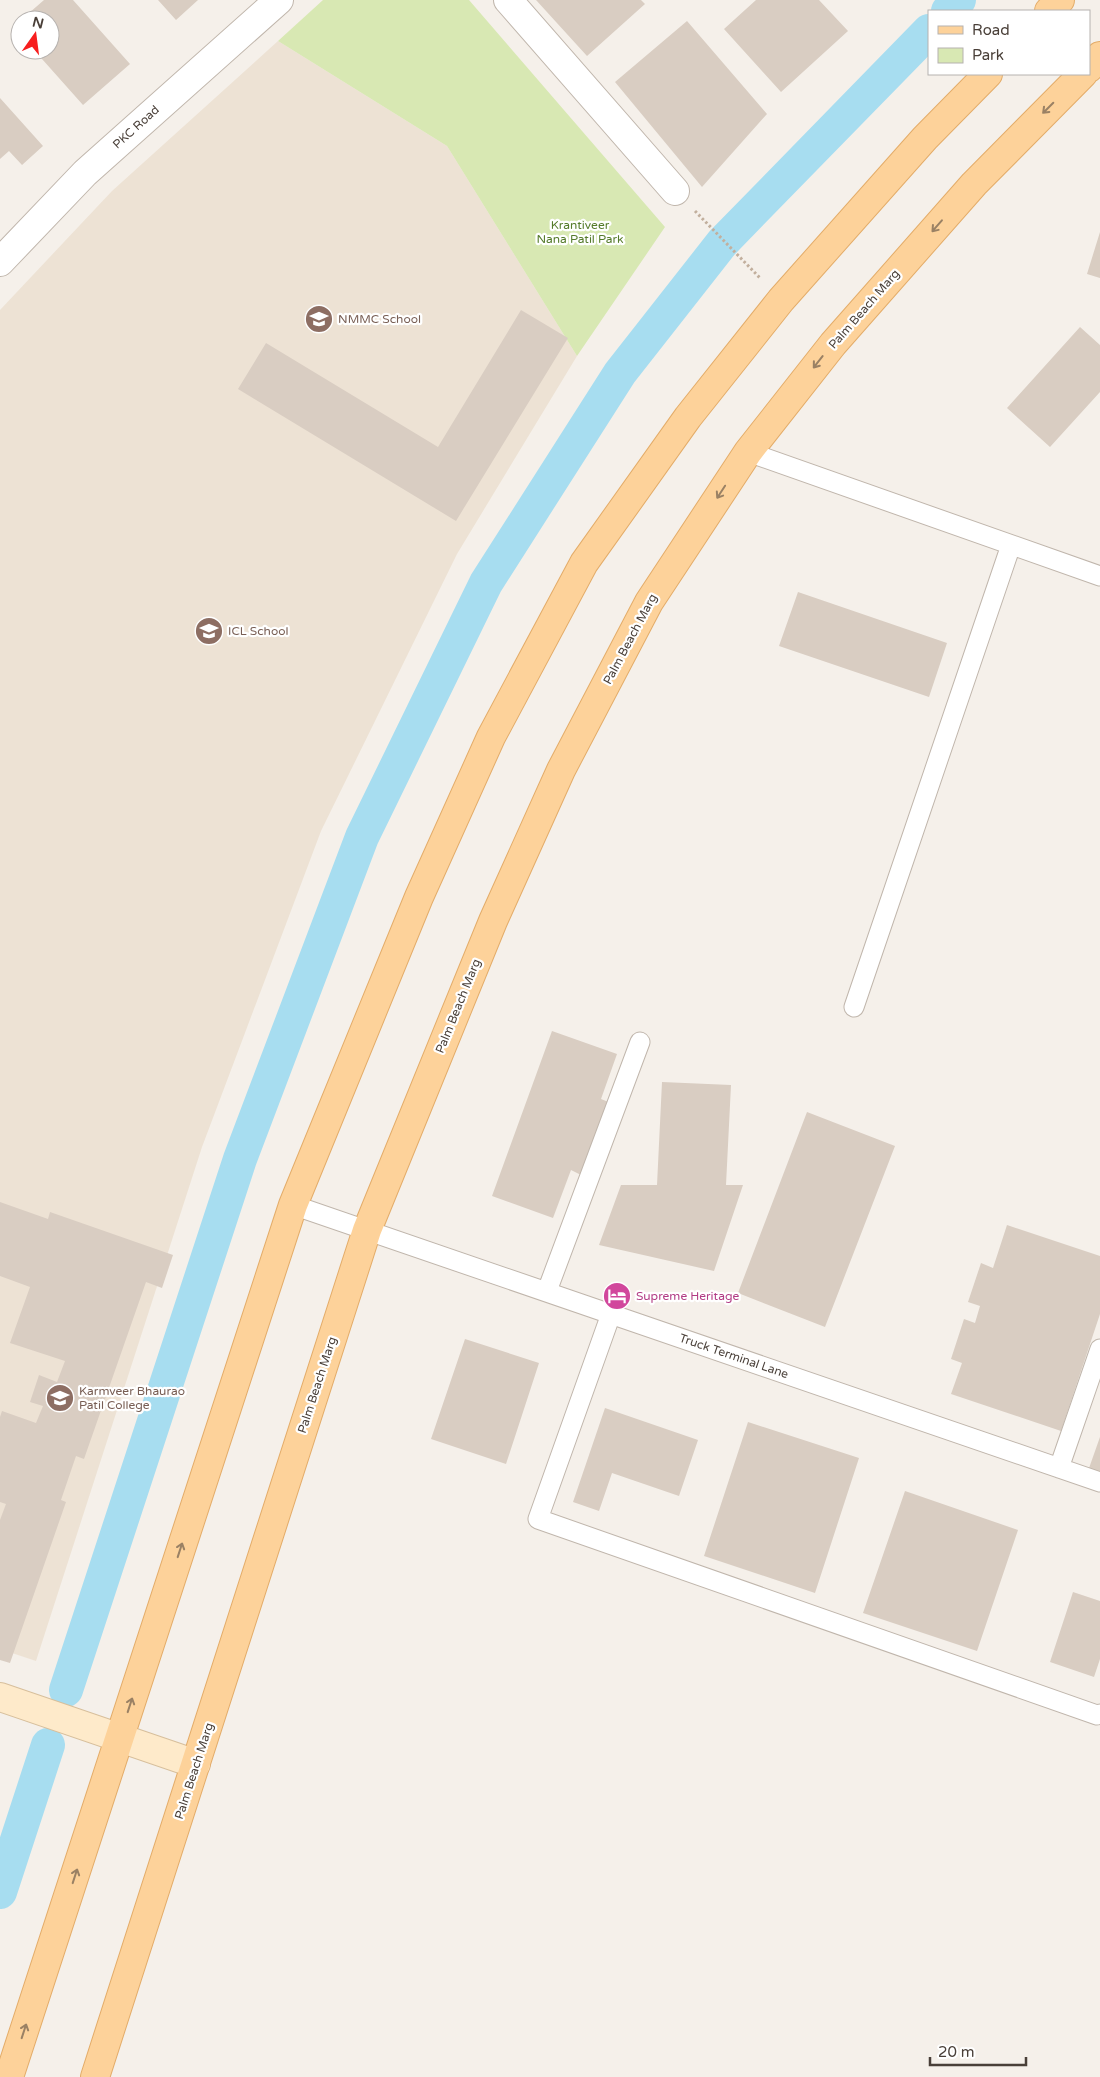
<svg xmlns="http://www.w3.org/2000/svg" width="1100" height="2077" font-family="'Varela Round',sans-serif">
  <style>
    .education { fill: #ede2d4 }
    .green { fill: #d8e8b3 }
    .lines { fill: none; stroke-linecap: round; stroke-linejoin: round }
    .canal { stroke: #a7ddf0; stroke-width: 34 }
    .building { fill: #d9cdc2 }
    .lane-casing { stroke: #c0b6ac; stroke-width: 21 }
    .street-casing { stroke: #c0b6ac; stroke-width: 30 }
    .secondary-casing { stroke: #d7bf9c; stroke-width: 30 }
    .primary-casing { stroke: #e3ac69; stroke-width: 30 }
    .path { stroke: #c2af9d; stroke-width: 3; stroke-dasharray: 2.5 2.5; stroke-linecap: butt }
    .lane { stroke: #fff; stroke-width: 19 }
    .street { stroke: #fff; stroke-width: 28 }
    .secondary { stroke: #feeaca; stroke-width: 28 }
    .primary { stroke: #fdd29a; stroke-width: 28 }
    .oneway { stroke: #9a8164 }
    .labels { text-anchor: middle; stroke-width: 4.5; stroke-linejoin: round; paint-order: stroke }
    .street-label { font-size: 12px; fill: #493f38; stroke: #fff }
    .park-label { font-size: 12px; fill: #557b2b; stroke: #fff }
    .education-label { font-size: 12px; fill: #785e54; stroke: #fff; text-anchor: start }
    .hotel-label { font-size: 12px; fill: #b23c85; stroke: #fff; text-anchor: start }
  </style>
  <rect width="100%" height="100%" fill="#f5f0ea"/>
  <path class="education" d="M278,41L447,146L577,356L457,554L321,831L202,1147L36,1661L0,1649V310L112,191Z"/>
  <path class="green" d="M323,0H469L665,227L577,356L447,146L278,41Z"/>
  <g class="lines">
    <path class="canal" d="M948,11L959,0
      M66,1690L240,1159L362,837L486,583L620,373L722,243L929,31
      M0,1892L48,1745"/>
  </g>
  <path class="building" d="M44,0H73L130,64L83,105L34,50H50V20H21Z
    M158,0H198L176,20Z
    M536,0H641L645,4L587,56Z
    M756,0H819L848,31L781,92L724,29Z
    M687,21L767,114L702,187L615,82Z
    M0,98L43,146L22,165L9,151L0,159Z
    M1100,232V278L1087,274Z
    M521,310L568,338L456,521L238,389L266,343L438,447Z
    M1080,327L1100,345V392L1050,447L1007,408Z
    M798,592L947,643L929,697L779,646Z
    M552,1031L617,1054L601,1099L611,1103L583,1176L571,1170L553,1218L492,1196Z
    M662,1082L731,1085L726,1185H743L714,1271L599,1245L621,1185H657Z
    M807,1112L895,1146L825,1327L738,1293Z
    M0,1202L48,1219L50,1212L173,1255L162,1288L146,1282L84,1459L76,1456L61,1500L66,1502L10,1663L0,1660V1520L6,1504L0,1502V1417L2,1411L36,1423L43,1406L30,1402L39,1375L57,1382L65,1361L10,1343L30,1287L0,1276Z
    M1007,1225L1100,1256V1314L1061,1431L951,1394L962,1363L951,1359L964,1319L975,1323L980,1306L968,1302L981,1263L993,1268Z
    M465,1339L539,1363L506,1464L431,1439Z
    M605,1408L698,1440L679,1496L612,1473L599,1511L573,1502Z
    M748,1422L859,1458L815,1593L704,1556Z
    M1100,1437V1475L1088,1471Z
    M905,1491L1018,1530L977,1651L863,1613Z
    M1073,1592L1100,1601V1659L1094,1677L1050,1662Z"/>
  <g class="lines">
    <defs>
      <path id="lane" d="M748,452L1100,576
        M854,1007L1011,545
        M293,1205L1100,1482
        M547,1291L640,1042
        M611,1314L538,1519L1097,1715L1100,1714
        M1059,1468L1100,1349"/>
      <path id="street" d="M508,0L675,191
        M0,262L85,173L279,0"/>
      <path id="secondary" d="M0,1697L196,1764"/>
      <path id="primary" d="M1049,11L1060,0
        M1089,68L1100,56
        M9,2077L293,1205L419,897L491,737L584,563L688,417L781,300L925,138L988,74
        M95,2077L367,1230L493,921L561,770L649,602L748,452L833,344L974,184L1083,74"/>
    </defs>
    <use href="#lane" class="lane-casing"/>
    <use href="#street" class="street-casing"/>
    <use href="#secondary" class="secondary-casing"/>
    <use href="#primary" class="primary-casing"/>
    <path class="path" d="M695,211L760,278"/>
    <use href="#lane" class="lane"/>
    <use href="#street" class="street"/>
    <use href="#secondary" class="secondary"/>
    <use href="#primary" class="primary"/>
  </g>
  <defs><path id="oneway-shaft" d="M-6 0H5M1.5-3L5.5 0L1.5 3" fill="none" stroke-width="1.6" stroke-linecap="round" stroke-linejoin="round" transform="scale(1.25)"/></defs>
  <g class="oneway">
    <use href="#oneway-shaft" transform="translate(1048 108) rotate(135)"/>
    <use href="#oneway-shaft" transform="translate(937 226) rotate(131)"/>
    <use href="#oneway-shaft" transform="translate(818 362) rotate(128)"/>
    <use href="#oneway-shaft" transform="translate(721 492) rotate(123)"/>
    <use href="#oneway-shaft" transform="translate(180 1550) rotate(-72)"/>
    <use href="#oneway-shaft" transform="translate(130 1705) rotate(-72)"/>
    <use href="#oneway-shaft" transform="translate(75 1876) rotate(-72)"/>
    <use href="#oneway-shaft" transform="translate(24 2031) rotate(-72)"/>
  </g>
  <defs>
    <symbol id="school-disc" viewBox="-11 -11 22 22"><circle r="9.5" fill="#8d6e63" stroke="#fff"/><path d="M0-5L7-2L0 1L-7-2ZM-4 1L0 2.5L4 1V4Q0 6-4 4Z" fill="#fff"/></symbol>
    <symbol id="hotel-disc" viewBox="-11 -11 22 22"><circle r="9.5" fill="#d1479c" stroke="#fff"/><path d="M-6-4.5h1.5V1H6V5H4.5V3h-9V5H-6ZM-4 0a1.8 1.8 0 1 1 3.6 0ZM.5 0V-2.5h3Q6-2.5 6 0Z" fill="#fff"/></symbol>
    <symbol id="university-disc" viewBox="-11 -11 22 22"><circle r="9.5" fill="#8d6e63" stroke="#fff"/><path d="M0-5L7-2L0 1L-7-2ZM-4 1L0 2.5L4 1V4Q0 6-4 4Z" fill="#fff"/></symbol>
  </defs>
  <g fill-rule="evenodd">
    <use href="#school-disc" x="303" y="303" width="32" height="32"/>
    <use href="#school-disc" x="193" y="615" width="32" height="32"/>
    <use href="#hotel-disc" x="601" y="1280" width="32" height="32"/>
    <use href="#university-disc" x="44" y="1382" width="32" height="32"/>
  </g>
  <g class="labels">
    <g class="street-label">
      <text transform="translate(136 127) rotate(-42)" y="4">PKC Road</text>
      <text transform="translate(864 309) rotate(-49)" y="4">Palm Beach Marg</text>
      <text transform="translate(630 639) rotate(-62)" y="4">Palm Beach Marg</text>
      <text transform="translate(458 1006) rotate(-68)" y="4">Palm Beach Marg</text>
      <text transform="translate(734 1356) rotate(19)" y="4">Truck Terminal Lane</text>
      <text transform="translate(317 1385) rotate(-72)" y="4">Palm Beach Marg</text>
      <text transform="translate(194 1771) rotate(-72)" y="4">Palm Beach Marg</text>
    </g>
    <g class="park-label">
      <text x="580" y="229">Krantiveer<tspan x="580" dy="14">Nana Patil Park</tspan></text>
    </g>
    <g class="education-label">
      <text x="338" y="323">NMMC School</text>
      <text x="228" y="635">ICL School</text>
      <text x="79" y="1395">Karmveer Bhaurao<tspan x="79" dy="14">Patil College</tspan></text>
    </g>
    <g class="hotel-label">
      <text x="636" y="1300">Supreme Heritage</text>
    </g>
  </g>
  <rect x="928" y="10" width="162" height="65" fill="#ffffff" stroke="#b6b2af"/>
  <rect x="938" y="26" width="25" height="8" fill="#fdd29a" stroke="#b6b2af"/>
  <text x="972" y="35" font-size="15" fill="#493f38">Road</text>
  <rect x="938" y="48" width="25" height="15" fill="#d8e8b3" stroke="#b6b2af"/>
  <text x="972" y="60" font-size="15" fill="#493f38">Park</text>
  <g transform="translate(35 35) rotate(14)"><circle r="24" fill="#ffffff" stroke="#b6b2af"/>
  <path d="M0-4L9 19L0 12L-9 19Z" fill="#f71e1e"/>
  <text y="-8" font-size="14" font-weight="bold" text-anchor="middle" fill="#493f38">N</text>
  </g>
  <path d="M930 2057v8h96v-8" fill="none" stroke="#493f38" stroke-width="2.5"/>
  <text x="938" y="2057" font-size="15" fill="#493f38" stroke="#ffffff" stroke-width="4" paint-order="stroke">20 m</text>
</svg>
